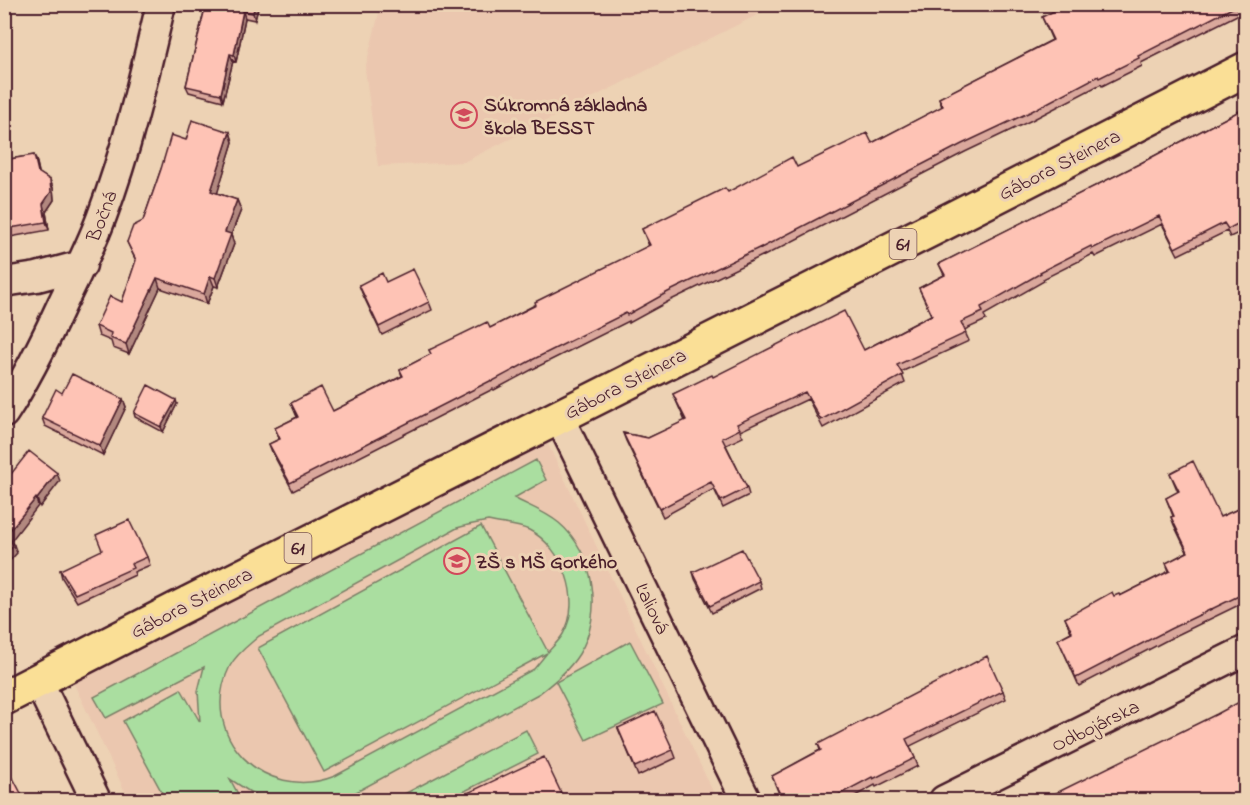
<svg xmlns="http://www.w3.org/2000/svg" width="1250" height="805" font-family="'Indie Flower',sans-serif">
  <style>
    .built { fill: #ebc7af }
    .green { fill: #aadea0; stroke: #7a7e66; stroke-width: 1.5; fill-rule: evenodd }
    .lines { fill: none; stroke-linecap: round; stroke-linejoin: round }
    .minor-casing { stroke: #4a1f2b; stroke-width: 33 }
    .primary-casing { stroke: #4a1f2b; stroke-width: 38 }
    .minor { stroke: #edd2b4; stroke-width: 28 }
    .primary { stroke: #fadf96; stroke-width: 33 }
    .wall { fill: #daa89c; stroke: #4a1f2b; stroke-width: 1.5 }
    .shaded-wall { fill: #b2887f; stroke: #4a1f2b; stroke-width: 1.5 }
    .building { fill: #fec3b5; stroke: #4a1f2b; stroke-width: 1.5 }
    .labels { text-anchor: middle; stroke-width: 6; stroke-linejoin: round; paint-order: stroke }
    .shield { fill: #edd2b4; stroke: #7b5554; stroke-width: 1.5 }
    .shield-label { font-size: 18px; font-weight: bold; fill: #4a1f2b }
    .poi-label { font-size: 20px; font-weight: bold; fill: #4a1f2b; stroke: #edd2b4; text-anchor: start }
    .street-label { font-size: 20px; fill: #4a1f2b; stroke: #edd2b4 }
  </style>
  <rect width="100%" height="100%" fill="#edd2b4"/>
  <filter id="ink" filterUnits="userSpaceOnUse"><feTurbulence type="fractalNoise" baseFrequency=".0167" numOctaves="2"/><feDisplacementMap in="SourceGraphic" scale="12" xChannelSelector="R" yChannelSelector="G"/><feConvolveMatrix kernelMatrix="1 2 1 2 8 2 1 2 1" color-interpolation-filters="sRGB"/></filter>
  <g filter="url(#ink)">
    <path class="built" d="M381,5V4L777,5L464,162L378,166L365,69Z
      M546,440L717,800H129L73,682Z"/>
    <path class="green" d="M536,460L546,480L514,498C529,506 546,512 559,523C595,553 604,614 579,654C569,670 554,682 540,693L347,797L336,800H267L250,792L230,779L239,796L231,800H166L123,721L181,689L200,722L198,691L204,667L106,718L94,697ZM488,521C500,524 518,525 529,530C563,547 583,600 563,634C559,641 553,646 548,652L481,526L258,648L324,772L547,653L534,669L335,776C264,804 196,735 230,666C237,653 249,645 259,636L457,528L468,525Z
      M630,641L663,704L586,740L556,682Z
      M526,730L538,754L449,799V800H393Z"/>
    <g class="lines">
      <defs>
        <path id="minor" d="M4,282L37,277L82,265
          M4,413C27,378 45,341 62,304C76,275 91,246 102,216C128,147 144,76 161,4
          M559,417L746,800
          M38,681L96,800
          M944,800L1246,650"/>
        <path id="primary" d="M4,698L177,609L936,227L1246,69"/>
      </defs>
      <use href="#minor" class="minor-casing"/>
      <use href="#primary" class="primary-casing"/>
      <use href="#minor" class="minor"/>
      <use href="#primary" class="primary"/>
    </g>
    <path class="wall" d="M206,4H259L255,20L245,18L236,62L233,61L223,101L189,92L186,86Z
      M1068,4H1245V11L1141,63L1142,66L1102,86L1101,84L1032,120L965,152L764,256V255L671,300L629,323V321L533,369L494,390L493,389L293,491L272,452L269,444L279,439L275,428L297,417L291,403L333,411L402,376L400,370L431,354L429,350L490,328L649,246L642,229L728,192L797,167L872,143L942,107L939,98L1052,40L1042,17Z
      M1245,108V230L1230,237L1227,231L1178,255L1162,224L1095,257L1093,254L1043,279L1044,281L984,315L986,320L964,330L969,341L901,372L905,383L823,428L808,399L740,431L743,437L726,445L747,488L749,495L723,508L714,489L663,517L626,441L623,433L648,438L685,421L673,394L713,377L864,350L931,315L919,288L944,275L939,264L1139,164Z
      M230,132L233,142L217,193L237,200L241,210L231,235L234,244L218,287L214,286L207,304L160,288L129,354L113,348L111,341L99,336L96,326L122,302L136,261L127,242L143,221L161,169L186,140Z
      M34,155L37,163L39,173L50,180L53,188L54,200L46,212L49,230L4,238V160Z
      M386,282L429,302L432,310L382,335L362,293L359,285Z
      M62,393L123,399L126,407L103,455L45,426L42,418Z
      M177,404L163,432L135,417L134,413Z
      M1170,473L1220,517L1245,506V602L1173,637L1079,686L1058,639L1071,632L1065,618L1114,596H1120L1169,571L1166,563L1187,552L1174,525L1171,517L1173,516L1166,498L1178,492Z
      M147,557L150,565L134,572L135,575L77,602L62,578L60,570Z
      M693,572L759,581L761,588L712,613L695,579Z
      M1003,691L1006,699L910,746L918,766L876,787L875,785L846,801H782L775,784L772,776L820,750L818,744Z
      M618,728L673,750L676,758L638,776Z"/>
    <path class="shaded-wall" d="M255,4H259L255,20L253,13Z
      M243,11L245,18L236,62L234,55Z
      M230,54L233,61L223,101L221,94Z
      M230,132L233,142L215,201L211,191Z
      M34,155L37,163L41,181L38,172Z
      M50,180L53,188L54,200L46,212L49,230L46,222L43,204Z
      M237,200L241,210L231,235L234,244L218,287L215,278L225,232Z
      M210,276L214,286L207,304L204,294Z
      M157,278L160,288L129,354L126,344Z
      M123,399L126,407L103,455L100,446Z
      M176,400L177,404L163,432L161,427Z
      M57,473L60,481L40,507L37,499Z
      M36,498L38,506L8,545L5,536Z
      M14,545L17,553L4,567V556Z
      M7,618L10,626L4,632V621Z"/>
    <path class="building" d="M206,4H255L253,13L243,11L234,55L230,54L221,94L186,86Z
      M1068,4H1240L1138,56L1139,58L1099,78L1098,76L1030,112L962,144L761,248V247L668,292L627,315L626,313L530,361L491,382L490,381L290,483L269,444L280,439L275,428L298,417L291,403L321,387L333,411L403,376L400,370L431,354L429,350L487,322L490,328L536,305L535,302L650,245L642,229L725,188L728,192L792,157L797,167L867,133L872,143L943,106L939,98L1053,40L1042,17Z
      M1245,108V220L1228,229L1224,223L1175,248L1159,216L1092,249L1091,246L1040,272L1041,273L981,307L983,312L961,322L966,333L897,365L903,375L821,420L805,392L737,424L740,429L722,438L747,488L721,501L711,482L660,509L623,433L648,438L686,420L673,394L712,375L713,377L844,311L864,350L932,315L919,288L945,275L939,264L1139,164L1205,129Z
      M192,120L230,132L211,191L237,200L225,232L231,234L215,278L210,276L204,294L157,278L126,344L110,338L111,333L96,326L110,296L122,302L136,260L127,242L133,226L143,221L161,169L171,135L186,140Z
      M34,155L38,172L50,180L51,192L43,204L46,222L4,229V160Z
      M413,269L429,302L379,327L359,285L382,273L386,282Z
      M72,374L123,399L100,446L42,418L56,389L62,393Z
      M148,385L176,400L161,427L134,413Z
      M29,451L57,473L37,499L36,498L5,536L14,545L4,556V483Z
      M1193,461L1220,517L1245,506V593L1170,629L1076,678L1058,639L1072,632L1065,618L1112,592L1114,596L1119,594L1120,596L1170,571L1166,563L1188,552L1171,517L1174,516L1166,498L1179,491L1170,473Z
      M129,520L147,557L131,564L133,568L75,594L60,570L102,550L96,535Z
      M742,549L759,581L710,606L693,572Z
      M987,656L1003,691L906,739L915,758L873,779L872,777L827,801H783L772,776L821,750L818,744Z
      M1245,699V801H1040L1217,714Z
      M655,711L673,750L635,767L618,728Z
      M544,757L565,801H456L455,799Z
      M4,768L10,779L13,778L25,801H4Z
      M272,795L275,801H261Z"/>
  </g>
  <defs>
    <symbol id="school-ring" viewBox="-11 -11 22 22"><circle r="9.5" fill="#edd2b4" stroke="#d1495b" stroke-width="1.5"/><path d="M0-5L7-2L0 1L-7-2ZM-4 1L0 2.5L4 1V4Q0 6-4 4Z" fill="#d1495b"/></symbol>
  </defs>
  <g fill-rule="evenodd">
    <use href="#school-ring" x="449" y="100" width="30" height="30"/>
    <use href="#school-ring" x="442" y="546" width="30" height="30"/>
  </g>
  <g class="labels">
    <g class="shield">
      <rect x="889.5" y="229" width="27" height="30" rx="4.5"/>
      <rect x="284.5" y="533" width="27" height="30" rx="4.5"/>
    </g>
    <g class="shield-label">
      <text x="903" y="250">61</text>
      <text x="298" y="554">61</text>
    </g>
    <g class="poi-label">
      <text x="484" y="111">Súkromná základná<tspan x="484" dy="23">škola BESST</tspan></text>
      <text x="476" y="568">ZŠ s MŠ Gorkého</text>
    </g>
    <g class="street-label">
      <text transform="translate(1059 164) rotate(-27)" y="7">Gábora Steinera</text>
      <text transform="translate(101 216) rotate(-69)" y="7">Bočná</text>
      <text transform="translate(625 383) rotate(-27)" y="7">Gábora Steinera</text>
      <text transform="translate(191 602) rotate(-27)" y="7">Gábora Steinera</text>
      <text transform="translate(653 608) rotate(64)" y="7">Ľaliová</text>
      <text transform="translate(1095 725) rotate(-26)" y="7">Odbojárska</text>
    </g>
  </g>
  <rect width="1250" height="805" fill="none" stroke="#edd2b4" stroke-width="24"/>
  <rect x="12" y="12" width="1226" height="781" fill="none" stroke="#4a1f2b" stroke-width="2" filter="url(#ink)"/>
</svg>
